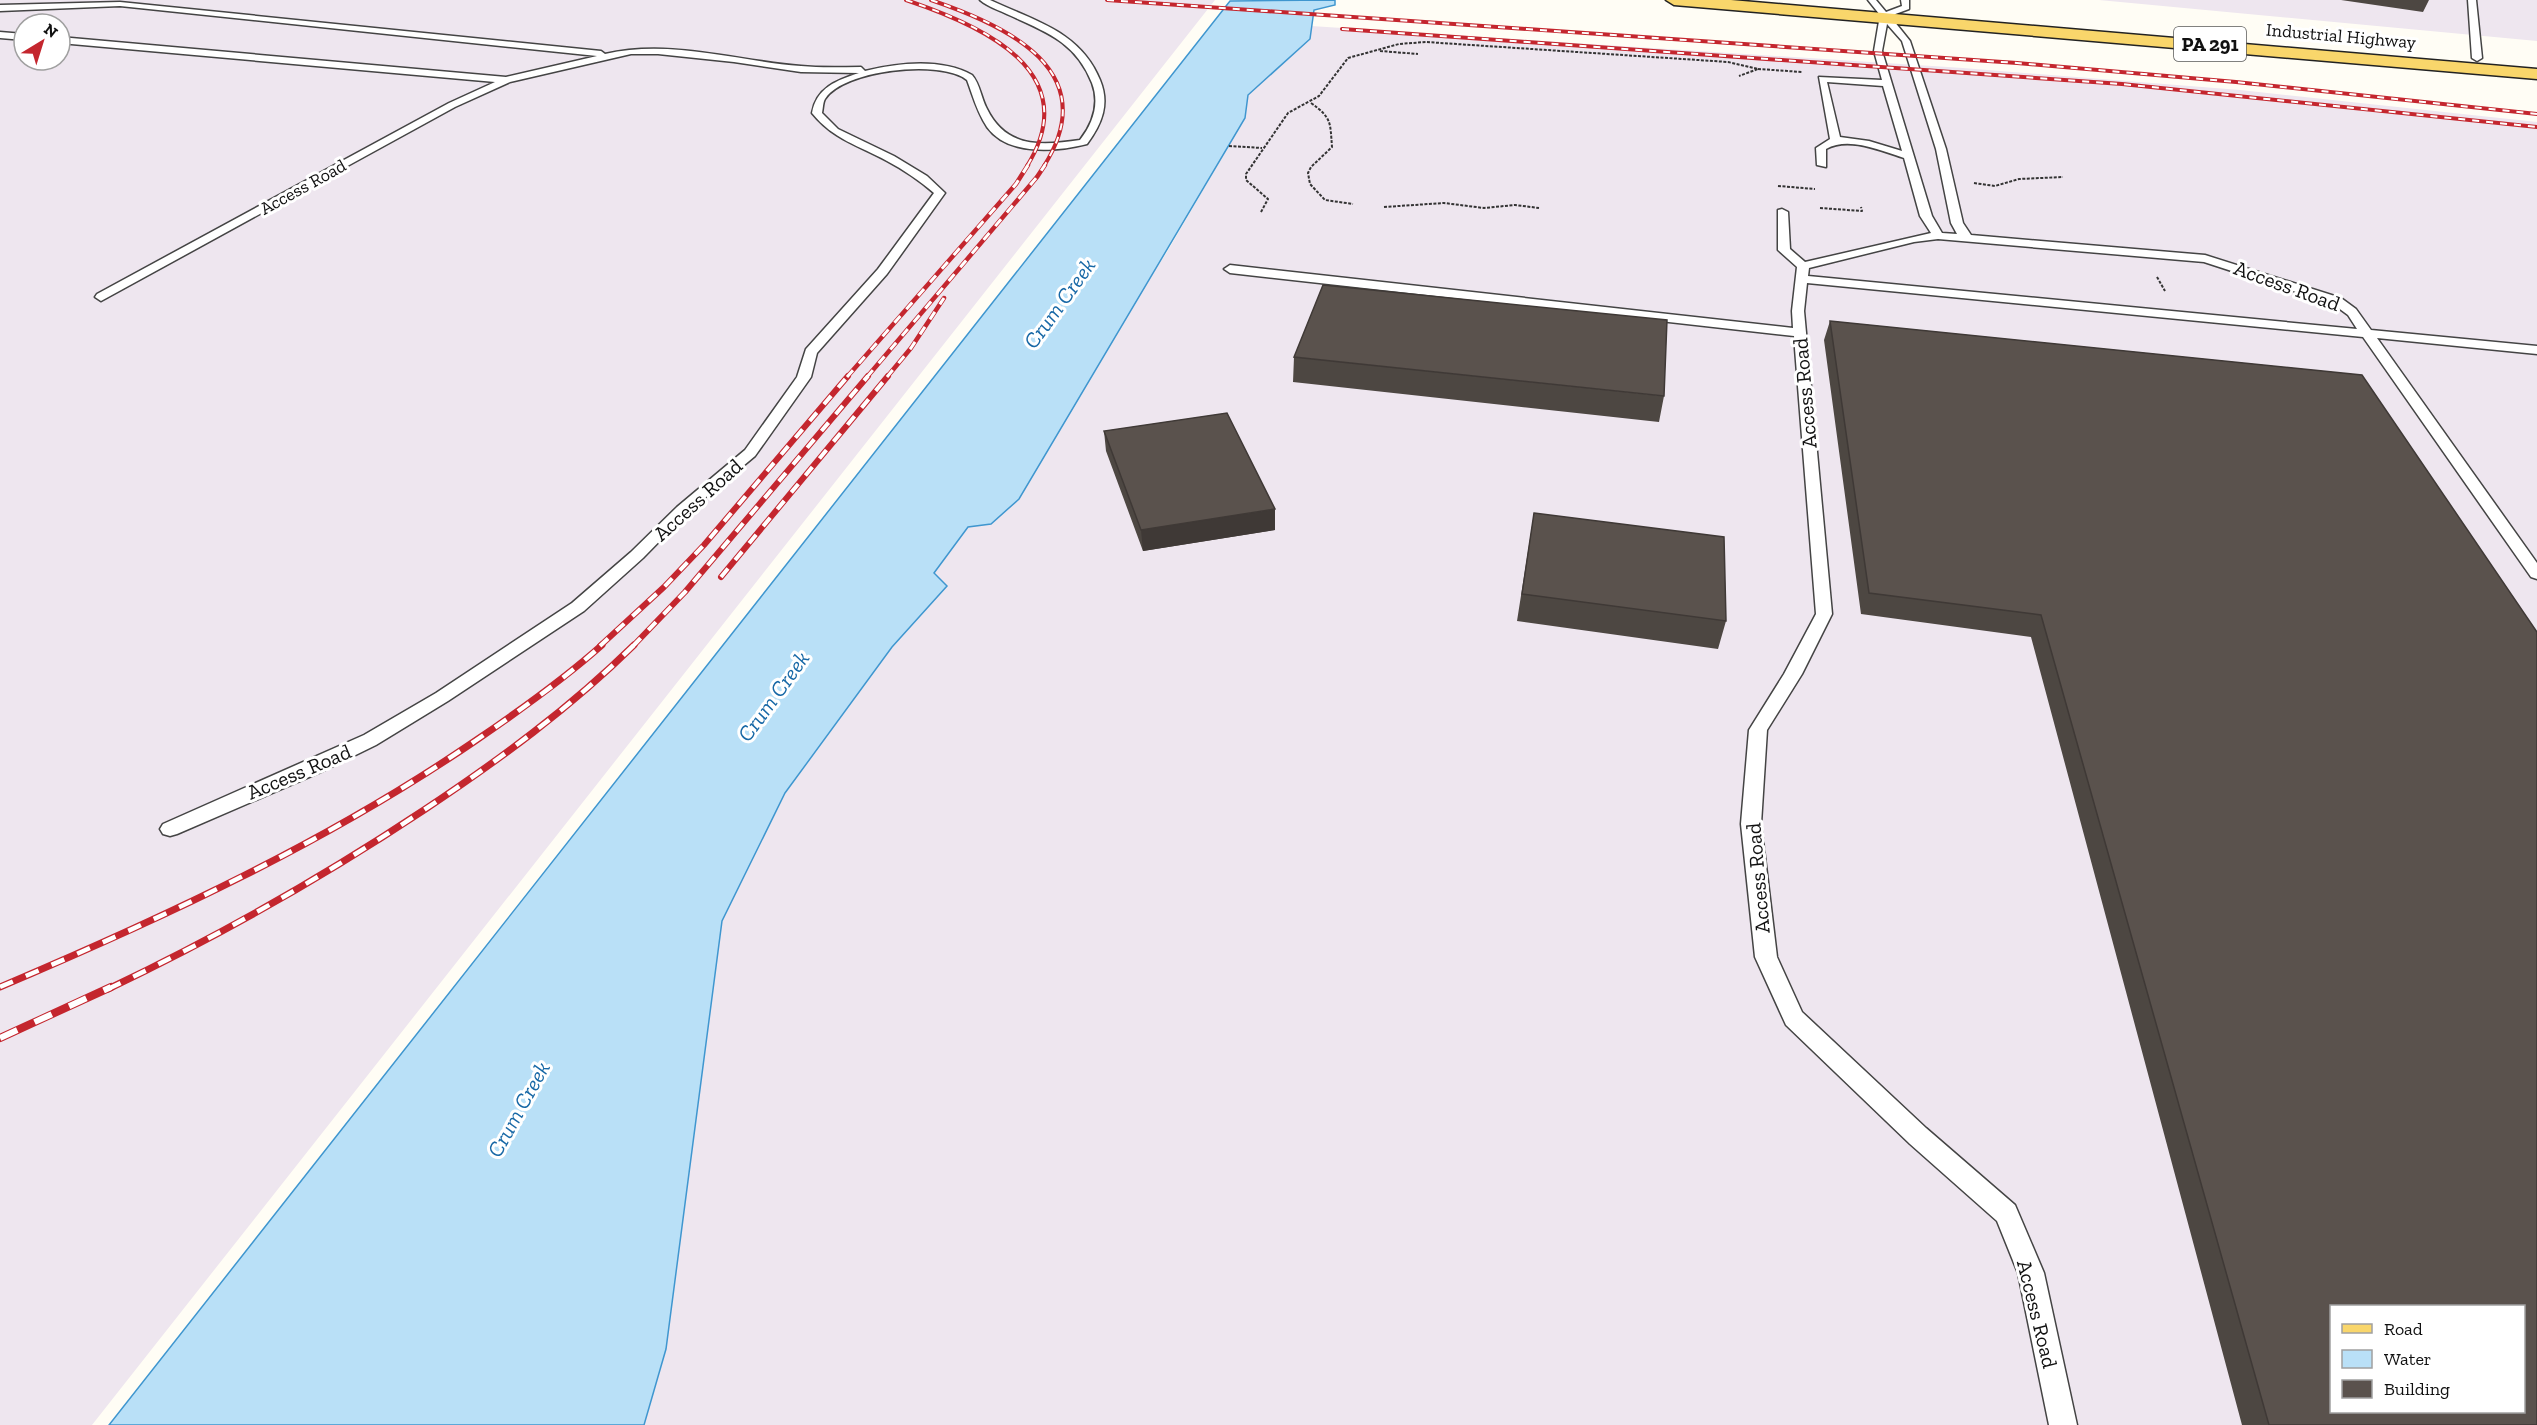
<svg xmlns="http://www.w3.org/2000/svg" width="2537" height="1425" font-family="'Zilla Slab',serif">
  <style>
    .industrial { fill: #eee6ef; fill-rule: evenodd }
    .water { fill: #b9e0f7; stroke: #3f96cf; stroke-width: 1.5 }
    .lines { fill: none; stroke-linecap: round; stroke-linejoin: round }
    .lane-casing { stroke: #444; stroke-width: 3 }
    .primary-casing { stroke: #222; stroke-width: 3 }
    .path { stroke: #333; stroke-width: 2; stroke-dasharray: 3 1.5; stroke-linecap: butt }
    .lane { fill: #fff; fill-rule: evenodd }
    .primary { fill: #f9d66b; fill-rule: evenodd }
    .rail-far4-casing { stroke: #c4262e; stroke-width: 4 }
    .rail-far3-casing { stroke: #c4262e; stroke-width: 4.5 }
    .rail-far2-casing { stroke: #c4262e; stroke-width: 6 }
    .rail-far1-casing { stroke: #c4262e; stroke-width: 7 }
    .rail-casing { stroke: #c4262e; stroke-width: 8 }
    .rail-far4 { stroke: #fff; stroke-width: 2; stroke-dasharray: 7; stroke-linecap: butt }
    .rail-far3 { stroke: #fff; stroke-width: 3; stroke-dasharray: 9; stroke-linecap: butt }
    .rail-far2 { stroke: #fff; stroke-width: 4; stroke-dasharray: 11; stroke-linecap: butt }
    .rail-far1 { stroke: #fff; stroke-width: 4.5; stroke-dasharray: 14; stroke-linecap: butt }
    .rail { stroke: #fff; stroke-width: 6; stroke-dasharray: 19; stroke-linecap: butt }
    .wall { fill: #4d4742 }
    .shaded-wall { fill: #3f3936 }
    .building { fill: #5a524d; stroke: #3f3936; stroke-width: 1.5; fill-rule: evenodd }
    .labels { text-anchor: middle; stroke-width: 6; stroke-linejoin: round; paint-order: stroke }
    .far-street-label { font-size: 18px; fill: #111; stroke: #fff }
    .shield { fill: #fff; stroke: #585858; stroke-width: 1.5 }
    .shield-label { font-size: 20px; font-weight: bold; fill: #111 }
    .street-label { font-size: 21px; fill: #111; stroke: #fff }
    .water-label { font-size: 22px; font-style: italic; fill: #1768a6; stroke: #fff }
  </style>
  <rect width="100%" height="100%" fill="#fffdf5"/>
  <path class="industrial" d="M0,0H1215L92,1425H0ZM24,24H60V60H24Z
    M2099,0H2537V41Z
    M1311,26L1963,68L2240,90L2537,122V1425H644L666,1349L722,921L785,794L892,647L947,586L934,574L968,527L991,524L1167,252L1245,118L1248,95L1310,39ZM2332,1306H2524V1412H2332Z"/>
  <path class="water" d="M1335,0V5L1314,10L1310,39L1248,95L1245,118L1019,499L991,524L968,527L934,573L947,586L892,647L785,793L722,921L666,1349L644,1425H109L1230,1Z"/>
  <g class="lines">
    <defs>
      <path id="lane" d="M980,0H990C1034,21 1080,31 1100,80C1110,104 1102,124 1087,144C1055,152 1008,156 987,127C977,112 973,96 967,80C941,59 843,70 825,99C823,102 823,108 822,113L838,129L894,156L927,176L945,193L887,274L817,353L811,377L755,456L687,513L643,558L584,611L448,701L376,745L323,771L177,834L170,836L163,834L160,829L163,824L364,735L436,693L572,603L631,552L677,507L745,450L797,377L806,349L878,269L934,193C920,181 904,170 887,161C858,145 834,140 812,113C816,88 837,80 859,73L801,72L734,62L658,54H631L510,82L455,107L101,301L95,297L97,294L449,103L495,82L60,43V37L506,77L597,56L120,6L0,11V5L120,2L601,51L605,54C671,39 736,61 801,66C821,68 841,67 861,67L865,71C898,63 941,58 972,75C980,84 981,98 987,109C1006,148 1041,146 1080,140C1093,123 1100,104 1092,83C1076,42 1046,32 1009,15C999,10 988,7 980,0Z
        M1868,0H1876L1886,12L1902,6L1901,0H1909V9L1890,16L1910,41L1946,149L1963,223L1971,235L2205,255L2341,298L2356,309L2371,330L2537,346V354L2377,338L2537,563V579L2531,577L2363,337L1807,283L1804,311L1832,614L1802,674L1767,730L1761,824L1777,957L1802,1012L1926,1128L2015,1205L2044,1273L2077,1425H2049L2018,1273L1997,1221L1910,1144L1786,1025L1755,957L1741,824L1749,730L1784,674L1816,614L1794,336L1230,273L1224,269L1230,265L1793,328L1792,311L1797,267L1778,250V210L1782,209L1788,212L1790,249L1805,262L1931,233L1920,216L1904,158C1881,151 1849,136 1826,149V167L1817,165L1816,148L1830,139L1819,77L1882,80L1874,51L1880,15ZM1887,24L1902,41L1936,149L1951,223L1957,234L1942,233L1932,216L1882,51ZM1827,82L1883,86L1902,151L1869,141L1840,137ZM1938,239L2204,262L2333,304L2348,315L2357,329L1808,276L1809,268L1914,242Z
        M2468,0H2476L2482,58L2477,61L2472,58Z
        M0,32L24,34V40L0,38Z"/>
      <path id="primary" d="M1666,0H1731L2537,69V79L1674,5Z"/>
    </defs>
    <use href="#lane" class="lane-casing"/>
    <use href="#primary" class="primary-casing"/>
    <path class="path" d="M1380,51L1418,54
      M1758,69L1802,72
      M1311,103C1332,118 1330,122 1332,147L1311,167L1308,173L1310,184L1325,200L1353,204
      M1229,146L1262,148
      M1974,183L1995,186L2019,179L2063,177
      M1778,186L1815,189
      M1384,207L1444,203L1484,208L1515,205L1539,208
      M1820,208L1862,211L1861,207
      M1261,212L1268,199L1246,180V174L1288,113L1319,96L1348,58L1399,44L1426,42L1728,62L1758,69L1739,76
      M2157,277L2165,291"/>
    <use href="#lane" class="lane"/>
    <use href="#primary" class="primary"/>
    <defs>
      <path id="rail-far4" d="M906,0C981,25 1086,71 1027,166
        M931,0C1008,26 1104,71 1044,166
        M1107,0L2017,63L2236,82L2537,114
        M1342,29L2122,84L2537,127"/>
      <path id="rail-far3" d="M847,377L1016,184L1028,165
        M867,377L1037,177L1045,165
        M887,377L911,348L944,298"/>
      <path id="rail-far2" d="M721,577L888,376
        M600,646L664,587L704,545L848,376
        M633,646L685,592L868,376"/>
      <path id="rail-far1" d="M0,987C165,917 327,842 475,741C519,711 563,680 602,645
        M108,989C217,937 323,877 424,810C499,760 570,708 634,645"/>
      <path id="rail" d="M0,1038L111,987"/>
    </defs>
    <use href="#rail-far4" class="rail-far4-casing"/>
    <use href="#rail-far3" class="rail-far3-casing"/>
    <use href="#rail-far2" class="rail-far2-casing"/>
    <use href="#rail-far1" class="rail-far1-casing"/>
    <use href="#rail" class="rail-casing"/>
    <use href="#rail-far4" class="rail-far4"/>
    <use href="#rail-far3" class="rail-far3"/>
    <use href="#rail-far2" class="rail-far2"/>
    <use href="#rail-far1" class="rail-far1"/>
    <use href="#rail" class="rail"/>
  </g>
  <path class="wall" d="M2341,0H2429L2423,12Z
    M1830,321L2362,375L2537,1425H2242L2031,637L1861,614L1824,340Z
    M1294,357L1664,396L1659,422L1293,382Z
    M1104,431L1275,530L1143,551L1106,451Z
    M1534,513L1726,621L1718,649L1517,621Z"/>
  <path class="shaded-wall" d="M1275,509V530L1143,551L1141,530Z"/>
  <path class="building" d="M1323,285L1667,320L1664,396L1294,357Z
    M1830,321L2362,375L2537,632V1425H2269L2041,615L1869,593ZM2331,1306H2523V1412H2331Z
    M1227,413L1275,509L1141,530L1104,431Z
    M1534,513L1724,537L1726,621L1522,594Z"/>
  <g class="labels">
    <g class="far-street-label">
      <text transform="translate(2341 36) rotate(5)" y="6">Industrial Highway</text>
      <text transform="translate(303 187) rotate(-29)" y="6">Access Road</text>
    </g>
    <rect class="shield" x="2174" y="27" width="72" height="34" rx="4.5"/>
    <g class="shield-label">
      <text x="2210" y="51">PA 291</text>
    </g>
    <g class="street-label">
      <text transform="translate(2287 286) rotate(20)" y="7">Access Road</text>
      <text transform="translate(1805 393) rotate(-95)" y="7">Access Road</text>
      <text transform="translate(698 500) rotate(-42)" y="7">Access Road</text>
      <text transform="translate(299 772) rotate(-23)" y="7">Access Road</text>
      <text transform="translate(1758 878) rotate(-95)" y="7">Access Road</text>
      <text transform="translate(2037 1314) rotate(76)" y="7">Access Road</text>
    </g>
    <g class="water-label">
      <text transform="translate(1059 303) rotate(-54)" y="8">Crum Creek</text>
      <text transform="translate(773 696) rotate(-54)" y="8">Crum Creek</text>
      <text transform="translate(518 1109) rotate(-61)" y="8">Crum Creek</text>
    </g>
  </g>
  <rect x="2330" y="1305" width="195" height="108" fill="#ffffff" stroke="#a0a0a0" stroke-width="1.5"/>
  <rect x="2342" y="1324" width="30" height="9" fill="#f9d66b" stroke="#a0a0a0" stroke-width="1.5"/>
  <text x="2384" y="1335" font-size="18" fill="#111111">Road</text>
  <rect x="2342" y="1350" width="30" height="18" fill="#b9e0f7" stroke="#a0a0a0" stroke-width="1.5"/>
  <text x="2384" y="1365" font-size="18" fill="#111111">Water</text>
  <rect x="2342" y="1380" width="30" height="18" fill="#5a524d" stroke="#a0a0a0" stroke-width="1.5"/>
  <text x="2384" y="1395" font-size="18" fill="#111111">Building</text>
  <g transform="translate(42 42) rotate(38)"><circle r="28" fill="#ffffff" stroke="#a0a0a0" stroke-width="1.5"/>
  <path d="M0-4.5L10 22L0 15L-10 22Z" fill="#c4262e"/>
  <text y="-9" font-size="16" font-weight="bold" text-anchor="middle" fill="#111111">N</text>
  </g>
</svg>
